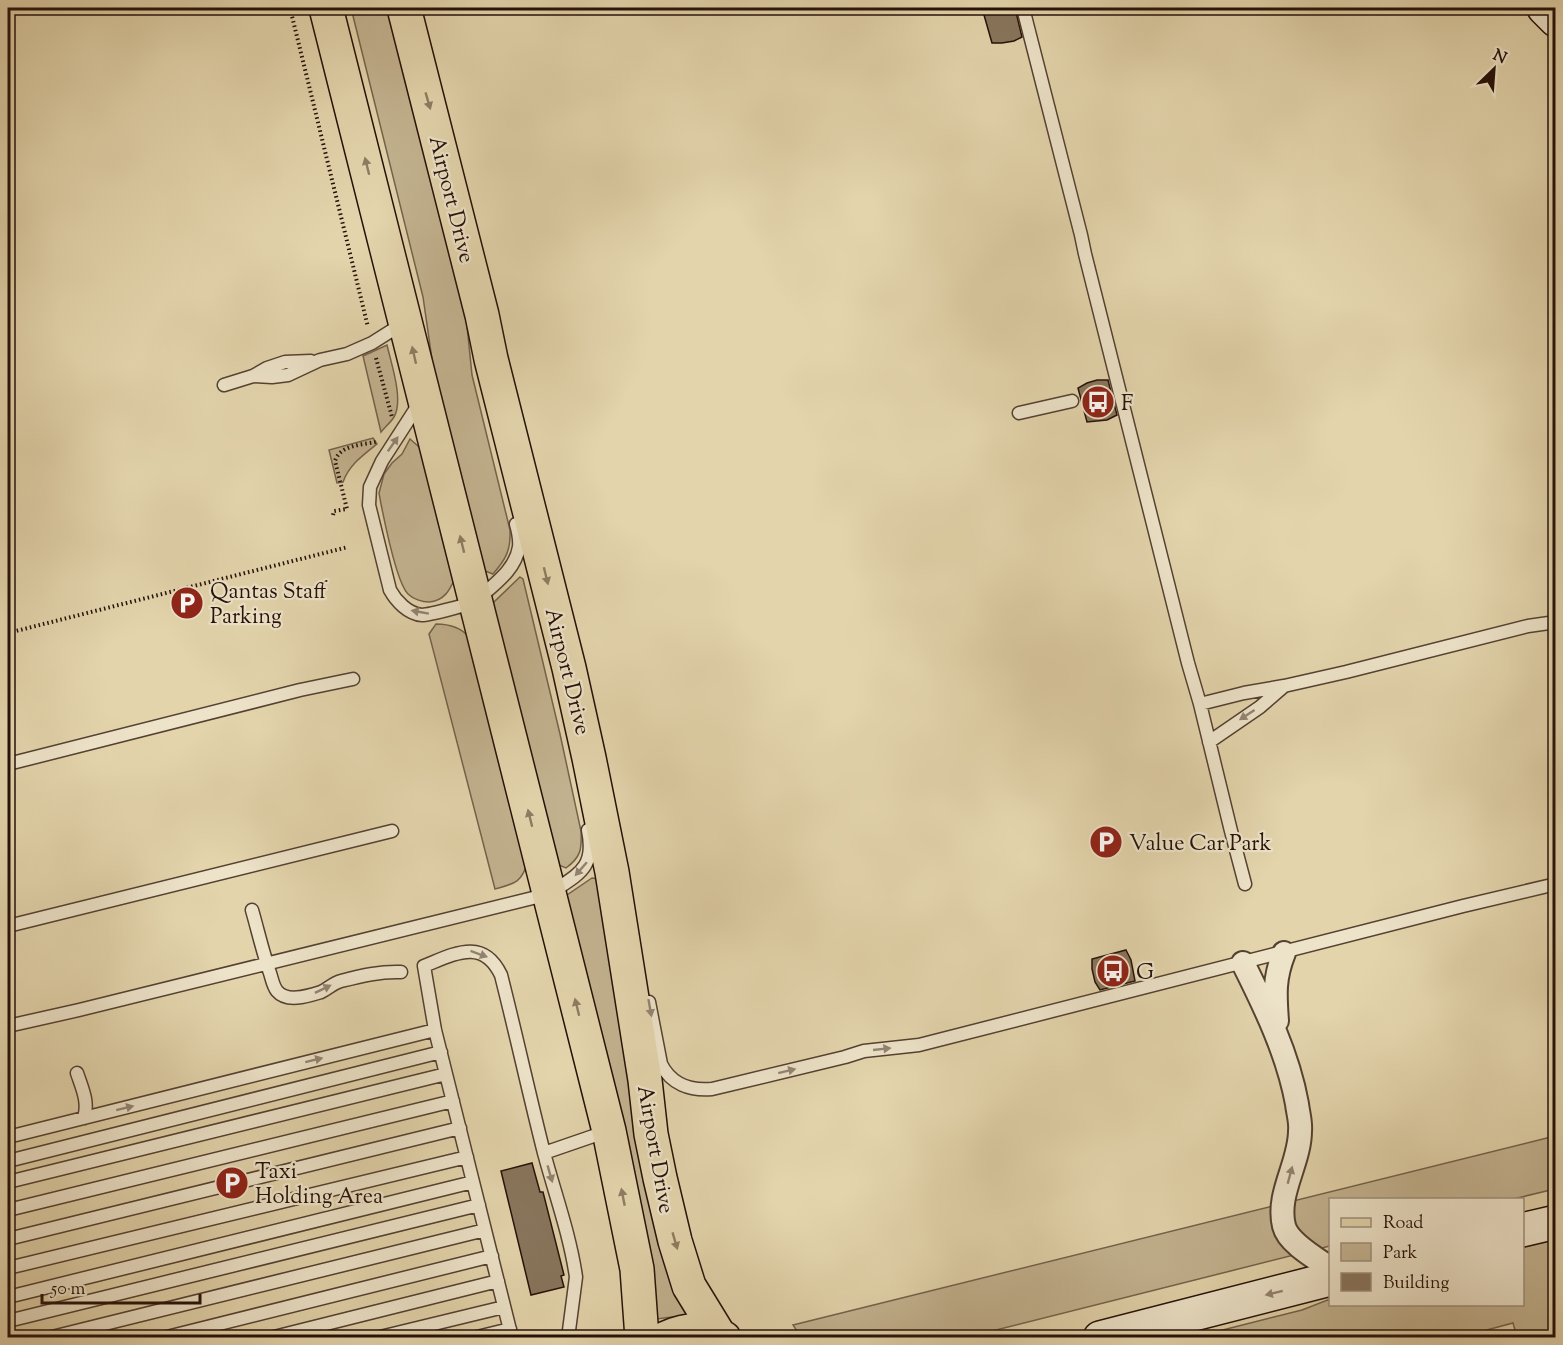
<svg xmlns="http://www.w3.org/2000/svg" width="1563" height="1345" font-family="'Sorts Mill Goudy',serif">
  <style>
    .green { fill: #c3b390; stroke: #74624c; stroke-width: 1.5 }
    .building { fill: #88765d; stroke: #251008; stroke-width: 1.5 }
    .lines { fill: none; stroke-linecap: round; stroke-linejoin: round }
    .lane-casing { stroke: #544131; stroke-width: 15 }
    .street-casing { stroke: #544131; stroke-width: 26 }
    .secondary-casing { stroke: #251008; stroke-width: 36 }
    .primary-casing { stroke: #251008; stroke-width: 36 }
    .path { stroke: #251008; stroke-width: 4; stroke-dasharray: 1.5 3; stroke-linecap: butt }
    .lane { stroke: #ede3c9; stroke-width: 12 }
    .street { stroke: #ede3c9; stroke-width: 22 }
    .secondary { stroke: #ede3c9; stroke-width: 33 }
    .primary { stroke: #e3d4ac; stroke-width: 33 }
    .oneway { fill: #8e7c62 }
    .oneway2 { fill: #938472 }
    .labels { text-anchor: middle; stroke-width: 4.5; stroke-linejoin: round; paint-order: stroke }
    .street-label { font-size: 22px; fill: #251008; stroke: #ede3c9 }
    .poi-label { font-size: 22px; fill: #251008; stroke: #ede3c9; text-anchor: start }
  </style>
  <rect width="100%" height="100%" fill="#e3d4ac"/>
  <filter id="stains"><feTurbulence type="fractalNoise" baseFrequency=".00333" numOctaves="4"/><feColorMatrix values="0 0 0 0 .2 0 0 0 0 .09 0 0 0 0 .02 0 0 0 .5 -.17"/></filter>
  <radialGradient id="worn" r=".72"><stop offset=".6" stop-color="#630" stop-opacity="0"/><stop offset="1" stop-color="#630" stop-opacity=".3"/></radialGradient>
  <path class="green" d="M351,8H391L466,316L472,375L510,530C511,550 506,559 493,574L480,569L436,387L423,297Z
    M387,345C391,363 404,400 394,417C391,422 385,427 381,432L363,356Z
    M373,438L377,444C363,455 349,465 343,482L337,483L329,450Z
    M410,439L427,454L455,578C450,590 444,601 429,602C422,602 413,599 408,594C396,582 385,523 381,504L379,493L384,474L392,463L402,454Z
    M520,577L523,579L560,734L581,831C582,849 581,857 566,868L554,863L491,608L494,602Z
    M436,624C449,624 461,627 470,638L527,863C522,883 513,884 495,889L429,634Z
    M592,878L598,879L687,1313L686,1315L657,1319L564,901L567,895Z
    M1555,1136V1189L1513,1199L1330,1200V1246L968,1337H801L793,1325Z
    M1555,1233V1337H1517L1513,1323L1457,1338H1191L1302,1310L1330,1299V1304H1522L1523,1242Z"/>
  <path class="building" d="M982,8H1015L1022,37L1014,41L1002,43H992Z
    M1097,380H1108L1117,415L1107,420L1087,422L1078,388L1087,383Z
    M1126,950L1131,960L1135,981L1100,990L1095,982L1092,969V959Z
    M532,1163L540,1192H543L564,1275L561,1276L564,1287L531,1295L501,1171Z"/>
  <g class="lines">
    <defs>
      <path id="lane" d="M1023,8L1081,235L1085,254L1188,663L1200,704L1231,831L1245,884
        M253,376L272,377L288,375L320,360L347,354L372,343L402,324
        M224,385L253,376L267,368L285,362L311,361
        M420,402L382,461L370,487L369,505L390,590C396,601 408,614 422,615C429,615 471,604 477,601C481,599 484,594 487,591C501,579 516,566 519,547C520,538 518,531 516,524
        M1019,413L1072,401
        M1200,704L1244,693L1284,686L1346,672L1528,626L1556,622
        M1209,742L1260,707L1283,687
        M8,764L300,690L353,679
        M252,910C258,931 263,953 270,973C272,979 273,986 277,991C287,1003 308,996 321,992C328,989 333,983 341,981C361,976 381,971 401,972
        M8,926L392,831
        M649,1002L661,1064C671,1084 690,1091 712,1089L845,1057L864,1051L919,1045L1463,906L1556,884
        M8,1026L79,1010L549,894C578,874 596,869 588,830
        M77,1073C82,1088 89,1102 84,1118
        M8,1137L435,1030
        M544,1153L608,1131
        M8,1161L441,1052
        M8,1182L446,1074
        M8,1210L453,1101
        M8,1239L460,1128
        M8,1268L467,1157
        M8,1297L473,1182
        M8,1321L479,1205
        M8,1333L12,1338
        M48,1338L485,1230
        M163,1338L492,1256
        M270,1338L498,1281
        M376,1338L504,1307
        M473,1338L510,1329
        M512,1338L435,1030L424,966C454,954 483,937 501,975C516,1034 529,1094 544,1153C555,1194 570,1235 576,1277L568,1338"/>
      <path id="street" d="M1243,963C1265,1007 1288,1054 1297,1104C1298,1113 1301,1122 1300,1131C1300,1163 1276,1194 1284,1226C1288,1243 1317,1259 1330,1268
        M1277,1021C1275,994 1274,978 1284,953"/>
      <path id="secondary" d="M1544,8L1556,20
        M1522,1230L1556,1222
        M1100,1338L1330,1279"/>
      <path id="primary" d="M326,8L609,1131L637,1269L642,1338
        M404,8L482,315L491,359L569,668L589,758L612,872L645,1080L651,1134L660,1178L675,1241L689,1286L719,1335
        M666,1338C686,1329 705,1327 724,1338"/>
    </defs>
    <use href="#lane" class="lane-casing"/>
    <use href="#street" class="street-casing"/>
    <use href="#secondary" class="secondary-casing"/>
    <use href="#primary" class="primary-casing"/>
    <path class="path" d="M290,8L368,327
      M376,358L392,417
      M333,515L334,511L347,509L335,461C340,445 361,445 376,442
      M8,633L348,547"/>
    <use href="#lane" class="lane"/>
    <use href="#street" class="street"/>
    <use href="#secondary" class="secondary"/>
    <use href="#primary" class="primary"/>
  </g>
  <defs><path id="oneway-solid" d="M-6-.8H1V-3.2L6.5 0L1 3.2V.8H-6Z" transform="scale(1.5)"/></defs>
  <g class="oneway">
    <use href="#oneway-solid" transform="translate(428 101) rotate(74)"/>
    <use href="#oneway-solid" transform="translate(367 166) rotate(-104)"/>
    <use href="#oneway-solid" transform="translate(414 355) rotate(-103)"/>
    <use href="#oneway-solid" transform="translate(462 544) rotate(-104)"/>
    <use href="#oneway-solid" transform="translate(546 576) rotate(76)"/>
    <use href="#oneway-solid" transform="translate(530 818) rotate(-104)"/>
    <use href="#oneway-solid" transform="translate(577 1007) rotate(-104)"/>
    <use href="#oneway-solid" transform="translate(623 1197) rotate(-101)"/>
    <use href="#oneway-solid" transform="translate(675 1241) rotate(74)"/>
  </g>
  <g class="oneway2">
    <use href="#oneway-solid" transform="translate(393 444) rotate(-55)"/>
    <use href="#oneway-solid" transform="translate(420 612) rotate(-170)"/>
    <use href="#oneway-solid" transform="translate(1247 715) rotate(147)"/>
    <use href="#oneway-solid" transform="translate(581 869) rotate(131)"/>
    <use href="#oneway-solid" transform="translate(479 954) rotate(20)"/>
    <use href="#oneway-solid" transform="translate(323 989) rotate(-26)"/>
    <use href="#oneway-solid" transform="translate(650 1008) rotate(80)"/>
    <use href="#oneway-solid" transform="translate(882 1049) rotate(-6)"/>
    <use href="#oneway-solid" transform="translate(314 1060) rotate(-14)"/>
    <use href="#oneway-solid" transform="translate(787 1071) rotate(-14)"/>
    <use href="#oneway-solid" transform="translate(125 1108) rotate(-14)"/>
    <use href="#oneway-solid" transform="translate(550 1174) rotate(74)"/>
    <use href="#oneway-solid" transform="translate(1290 1175) rotate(-75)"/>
    <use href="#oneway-solid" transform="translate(1274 1293) rotate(166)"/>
  </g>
  <defs>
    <symbol id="bus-disc" viewBox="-11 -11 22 22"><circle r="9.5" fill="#8f2418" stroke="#ede3c9"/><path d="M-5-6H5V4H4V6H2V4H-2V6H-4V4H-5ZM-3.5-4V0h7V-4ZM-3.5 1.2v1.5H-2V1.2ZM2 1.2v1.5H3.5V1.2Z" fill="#fff"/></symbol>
    <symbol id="parking-disc" viewBox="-11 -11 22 22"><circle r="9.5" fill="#8f2418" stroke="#ede3c9"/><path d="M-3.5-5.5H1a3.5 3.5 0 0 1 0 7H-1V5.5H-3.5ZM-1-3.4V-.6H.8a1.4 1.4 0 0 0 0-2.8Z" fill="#fff"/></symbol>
  </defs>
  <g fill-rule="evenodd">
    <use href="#bus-disc" x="1079" y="383" width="38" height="38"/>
    <use href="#parking-disc" x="168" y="584" width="38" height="38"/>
    <use href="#parking-disc" x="1087" y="823" width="38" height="38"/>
    <use href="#bus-disc" x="1094" y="952" width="38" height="38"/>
    <use href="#parking-disc" x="213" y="1164" width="38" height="38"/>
  </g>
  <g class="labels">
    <g class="street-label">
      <text transform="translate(453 199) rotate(76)" y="8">Airport Drive</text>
      <text transform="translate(569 671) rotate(76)" y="8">Airport Drive</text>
      <text transform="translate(657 1149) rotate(80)" y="8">Airport Drive</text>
    </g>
    <g class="poi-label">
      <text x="1121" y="410">F</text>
      <text x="210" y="598">Qantas Staff<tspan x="210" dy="25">Parking</tspan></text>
      <text x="1129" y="850">Value Car Park</text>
      <text x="1136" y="979">G</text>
      <text x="255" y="1178">Taxi<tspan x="255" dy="25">Holding Area</tspan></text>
    </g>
  </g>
  <rect width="1563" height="1345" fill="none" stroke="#e3d4ac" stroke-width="30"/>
  <rect x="9" y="9" width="1545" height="1327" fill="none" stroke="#251008" stroke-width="3"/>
  <rect x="15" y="15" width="1533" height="1315" fill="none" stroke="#251008" stroke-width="1.5"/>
  <rect x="1329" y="1198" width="195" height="108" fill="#ede3c9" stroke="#9d8f7c" stroke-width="1.5"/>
  <rect x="1341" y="1218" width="30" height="9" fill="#e3d4ac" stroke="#9d8f7c" stroke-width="1.5"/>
  <text x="1383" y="1228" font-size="18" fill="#251008">Road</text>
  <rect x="1341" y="1243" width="30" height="18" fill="#c3b390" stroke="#9d8f7c" stroke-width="1.5"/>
  <text x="1383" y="1258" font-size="18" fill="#251008">Park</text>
  <rect x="1341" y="1273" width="30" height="18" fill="#88765d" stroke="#9d8f7c" stroke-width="1.5"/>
  <text x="1383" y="1288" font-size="18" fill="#251008">Building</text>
  <g transform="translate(1494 69) rotate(25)" stroke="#ede3c9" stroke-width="4.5" paint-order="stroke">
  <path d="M0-4.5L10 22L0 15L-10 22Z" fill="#251008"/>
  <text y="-9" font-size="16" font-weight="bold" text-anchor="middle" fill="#251008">N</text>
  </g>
  <path d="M42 1294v9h158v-9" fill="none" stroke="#251008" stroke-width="3"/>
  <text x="51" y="1294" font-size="18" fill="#251008" stroke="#ede3c9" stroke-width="4.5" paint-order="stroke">50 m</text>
  <rect width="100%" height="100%" filter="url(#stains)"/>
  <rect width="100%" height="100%" fill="url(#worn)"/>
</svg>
